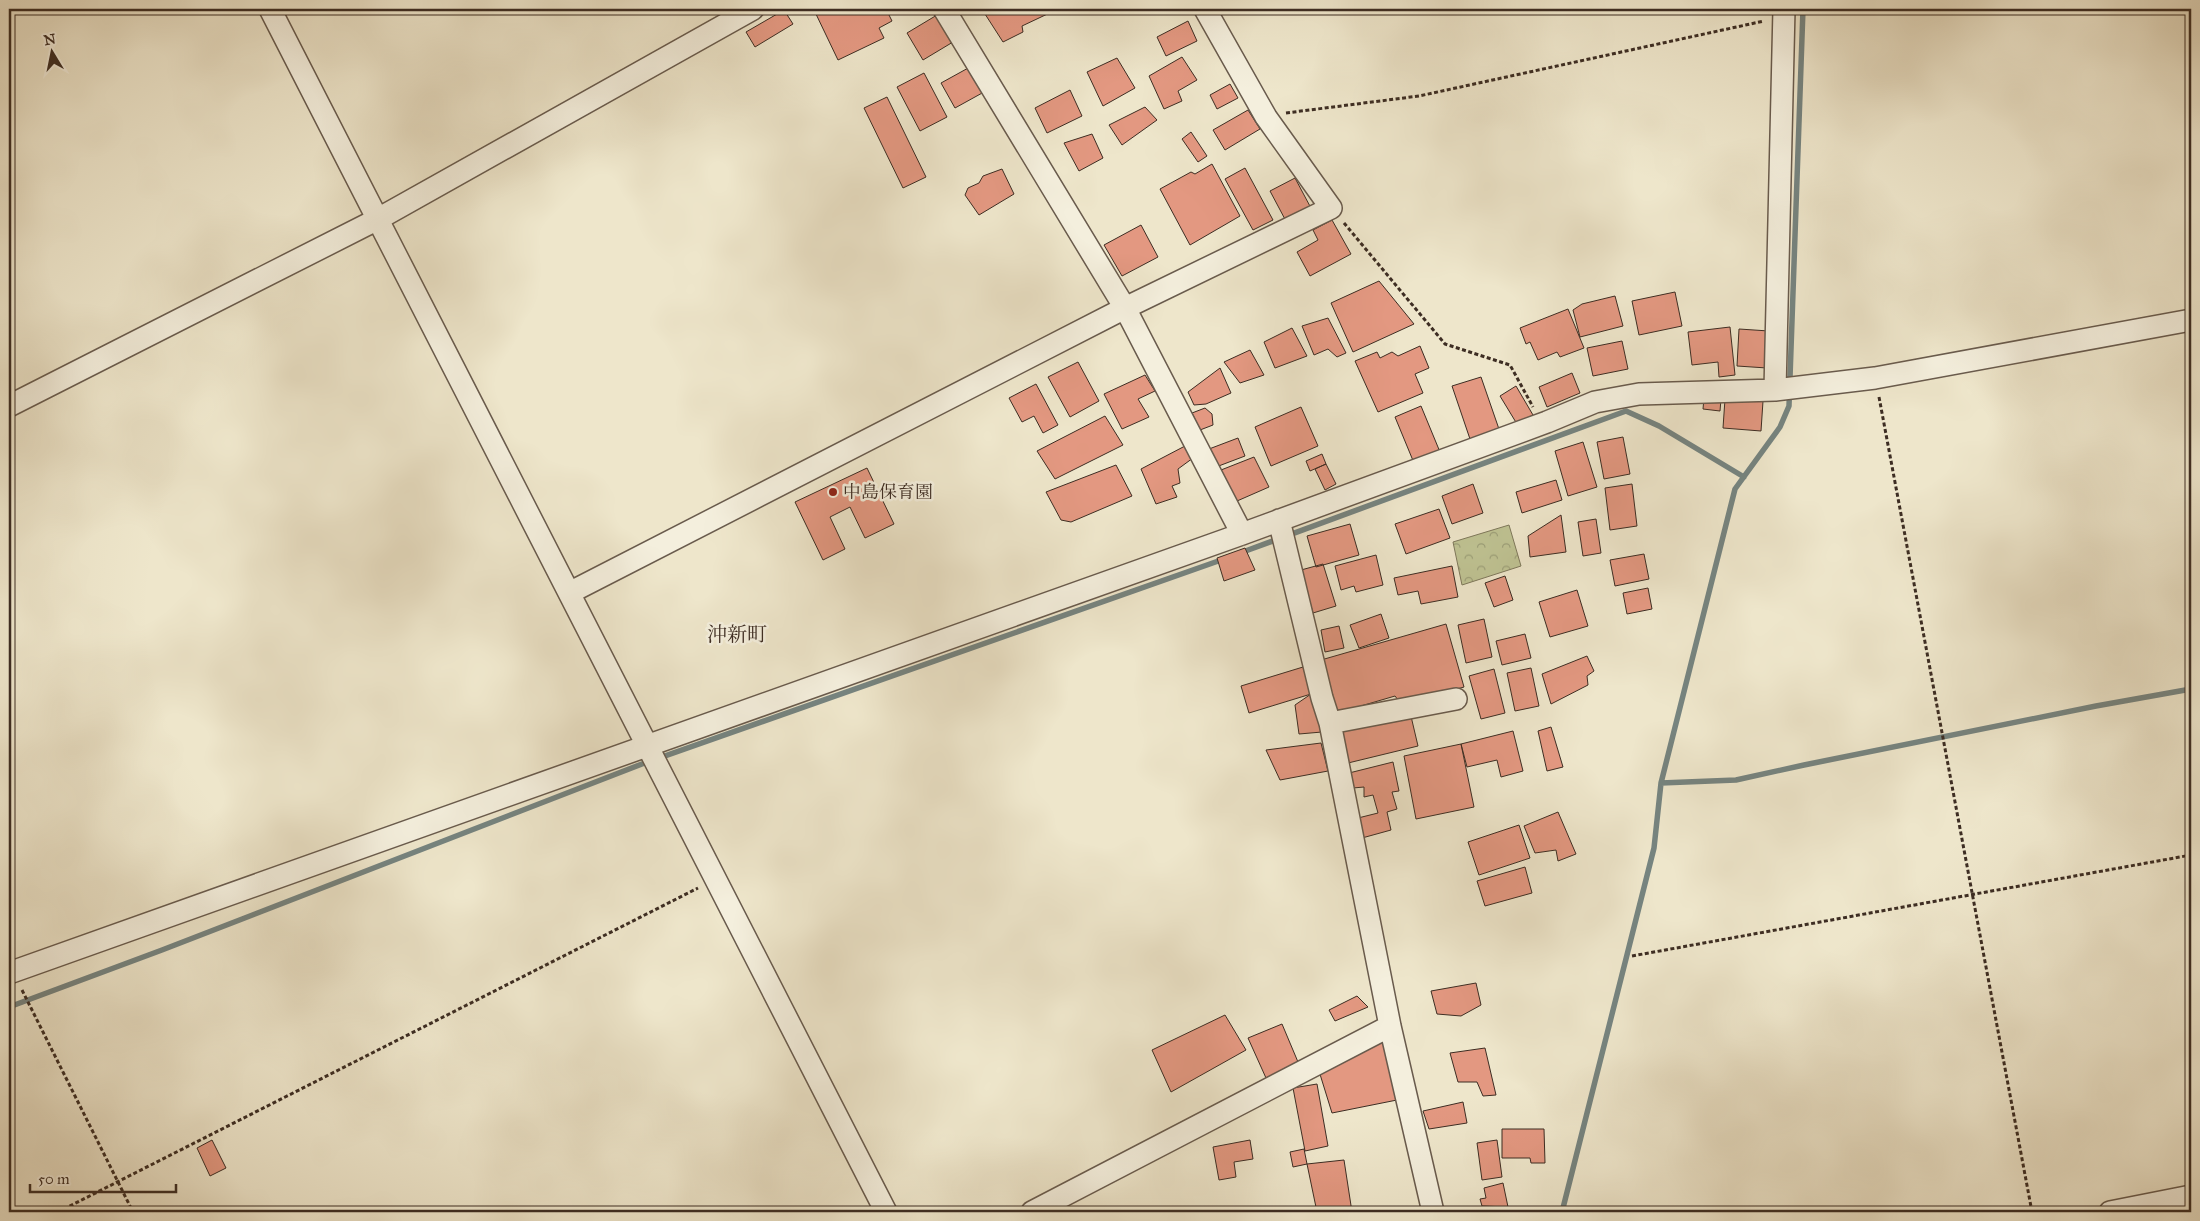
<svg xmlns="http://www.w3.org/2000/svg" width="2200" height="1221" font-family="'IM FELL Great Primer','Noto Serif JP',serif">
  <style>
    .forest { fill: url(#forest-crowns); stroke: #7e785b }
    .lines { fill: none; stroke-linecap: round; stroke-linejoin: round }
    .stream { stroke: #768480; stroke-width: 5.5 }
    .building { fill: #e39881; stroke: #3d2d23 }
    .minor-casing { stroke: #695b4d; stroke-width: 24 }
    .path { stroke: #3d2d23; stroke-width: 3; stroke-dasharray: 4 2.5; stroke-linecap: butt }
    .minor { stroke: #f4efdd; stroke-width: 21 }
    .poi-dot { fill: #8f2418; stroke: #f4efdd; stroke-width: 2 }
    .labels { text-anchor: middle; stroke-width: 5; stroke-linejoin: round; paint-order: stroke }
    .poi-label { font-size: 18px; fill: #3d2d23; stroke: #f4efdd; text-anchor: start }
    .quarter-label { font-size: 20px; fill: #3d2d23; stroke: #f4efdd }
  </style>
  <defs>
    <pattern id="forest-crowns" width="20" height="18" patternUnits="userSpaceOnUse" patternTransform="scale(1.25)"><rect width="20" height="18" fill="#bfc393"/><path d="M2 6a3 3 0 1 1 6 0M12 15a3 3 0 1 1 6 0" fill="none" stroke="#9c9f78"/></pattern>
  </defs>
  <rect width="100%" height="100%" fill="#eee6cb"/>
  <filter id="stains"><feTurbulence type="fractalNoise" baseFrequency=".004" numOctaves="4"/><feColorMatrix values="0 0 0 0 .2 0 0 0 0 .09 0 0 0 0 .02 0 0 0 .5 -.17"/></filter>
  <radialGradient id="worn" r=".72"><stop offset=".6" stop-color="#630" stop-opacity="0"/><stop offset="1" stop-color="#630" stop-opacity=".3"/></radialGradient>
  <path class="forest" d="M1509,525L1521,566L1462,585L1453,542Z"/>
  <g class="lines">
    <path class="stream" d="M1240,553L1626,411L1659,426L1744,477
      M1661,783L1736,780L1804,765L2096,706L2191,689
      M9,1007L162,950L642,764L1224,559
      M1562,1212L1654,848L1661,783L1735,489L1780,427L1789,406L1803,9"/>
  </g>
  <path class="building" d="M823,9H867L868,11L886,9L892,21L879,28L884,38L838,60L815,12Z
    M995,9H1058L1022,26L1023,32L1003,42L985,14Z
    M784,10L793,24L755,47L746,32Z
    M937,15L953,42L923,60L907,33Z
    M1188,21L1197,41L1166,56L1157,37Z
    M1182,57L1197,80L1178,91L1182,101L1164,109L1149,76Z
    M1117,58L1135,88L1103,106L1087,72Z
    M970,67L984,92L955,108L941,83Z
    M924,73L947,117L920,131L897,87Z
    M1230,84L1238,98L1217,109L1210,95Z
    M1070,90L1082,116L1047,133L1035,108Z
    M887,97L926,177L903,188L864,108Z
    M1145,107L1157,120L1122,145L1109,125Z
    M1248,110L1260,129L1225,150L1213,130Z
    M1191,132L1207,156L1198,162L1182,139Z
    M1092,134L1103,158L1079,171L1064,143Z
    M1212,164L1240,216L1190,245L1160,189L1191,172L1195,174Z
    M1245,168L1273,220L1253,230L1225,179Z
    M1002,169L1014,194L979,215L965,195L968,188L979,183L983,176Z
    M1295,178L1312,210L1287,223L1270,191Z
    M1332,220L1351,254L1310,276L1297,252L1318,240L1313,230Z
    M1141,225L1158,257L1122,276L1104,245Z
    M1379,281L1414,324L1353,352L1331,303Z
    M1675,292L1682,326L1639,335L1632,301Z
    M1615,296L1623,326L1580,337L1573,310L1582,304Z
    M1568,309L1584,348L1560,357L1557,352L1538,360L1530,342L1526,344L1520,328Z
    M1328,318L1346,353L1337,357L1328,349L1314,355L1302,326Z
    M1730,327L1735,375L1719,377L1718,362L1692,365L1688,332Z
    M1292,328L1307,356L1275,368L1264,342Z
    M1739,329L1769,331L1767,368L1737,366Z
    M1622,341L1628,369L1593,376L1587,348Z
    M1420,346L1429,368L1415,374L1423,393L1378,412L1355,361L1377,352L1380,358L1392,352L1398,356Z
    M1250,350L1264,375L1240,383L1224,362Z
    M1078,362L1099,401L1070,417L1048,377Z
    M1220,368L1231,393L1206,404L1194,405L1188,392Z
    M1572,373L1580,393L1547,407L1539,387Z
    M1145,375L1155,391L1138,399L1149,417L1122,429L1104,394Z
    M1481,377L1500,432L1471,442L1452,386Z
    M1036,384L1058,425L1043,433L1034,416L1022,422L1009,398Z
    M1516,386L1533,415L1517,424L1500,396Z
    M1704,398L1721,399L1720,411L1703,409Z
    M1725,399L1763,401L1761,431L1723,428Z
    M1421,406L1440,452L1414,463L1395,417Z
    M1301,407L1318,446L1271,466L1255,427Z
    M1205,408L1212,414L1213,425L1200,430L1192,413Z
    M1105,416L1123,445L1055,479L1037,451Z
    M1623,437L1630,474L1604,479L1597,442Z
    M1238,438L1245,456L1216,467L1209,449Z
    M1583,442L1597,487L1568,496L1555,451Z
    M1185,446L1193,458L1178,469L1180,483L1172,486L1177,497L1156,504L1141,469Z
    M1322,454L1326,464L1310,471L1306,461Z
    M1254,457L1269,487L1237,501L1221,470Z
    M1326,464L1336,484L1325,490L1315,469Z
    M1116,465L1132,496L1071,522L1061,520L1046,492Z
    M867,468L894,524L865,538L850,507L830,517L845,549L823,560L795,502Z
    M1556,480L1562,500L1522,513L1516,492Z
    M1473,484L1483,513L1452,524L1442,496Z
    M1632,484L1637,526L1610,530L1605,488Z
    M1439,509L1450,538L1406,554L1395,524Z
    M1561,515L1566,552L1530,557L1528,536Z
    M1596,519L1601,553L1583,556L1578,522Z
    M1350,524L1359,555L1316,567L1307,536Z
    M1245,548L1255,570L1224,581L1217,558Z
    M1644,554L1649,579L1615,586L1610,560Z
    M1376,555L1383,585L1356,592L1354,586L1341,590L1335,566Z
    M1323,564L1336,606L1313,613L1301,570Z
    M1452,566L1458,597L1421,604L1418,591L1398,595L1394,578Z
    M1505,576L1513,600L1494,607L1485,583Z
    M1648,588L1652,609L1627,614L1623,593Z
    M1577,590L1588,626L1550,637L1539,602Z
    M1381,614L1389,638L1359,648L1350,625Z
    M1484,619L1492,657L1466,663L1458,625Z
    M1446,624L1464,687L1402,705L1395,696L1337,713L1321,660Z
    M1339,626L1344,648L1325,652L1321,630Z
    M1525,634L1531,658L1502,665L1496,641Z
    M1587,656L1594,671L1587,676L1588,685L1551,704L1542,674Z
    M1303,667L1311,694L1249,713L1241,686Z
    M1531,668L1539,706L1515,711L1507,673Z
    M1494,669L1505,713L1481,719L1469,676Z
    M1311,694L1322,732L1299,734L1295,705Z
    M1410,712L1418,746L1348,763L1340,729Z
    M1551,727L1563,767L1547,771L1538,731Z
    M1513,731L1523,771L1501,777L1497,760L1467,767L1461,744Z
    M1321,743L1328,771L1280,780L1266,750Z
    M1461,744L1474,807L1416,819L1404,756Z
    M1393,762L1399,791L1392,792L1397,809L1387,812L1391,830L1362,838L1358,818L1378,813L1373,795L1364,797V787L1353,788L1349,773Z
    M1558,812L1576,854L1558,861L1556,850L1535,853L1524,826Z
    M1519,825L1530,858L1479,875L1468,842Z
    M1525,867L1532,893L1485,906L1477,881Z
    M1476,983L1481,1005L1461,1016L1437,1014L1431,991Z
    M1357,996L1368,1007L1335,1021L1329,1010Z
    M1225,1015L1246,1050L1171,1092L1152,1050Z
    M1282,1024L1298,1062L1266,1078L1248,1038Z
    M1385,1032L1402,1099L1332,1113L1319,1071Z
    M1485,1048L1496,1095L1483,1096L1477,1082H1458L1450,1053Z
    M1317,1084L1328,1146L1305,1151L1293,1088Z
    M1463,1102L1467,1123L1429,1129L1423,1111Z
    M1502,1129H1544L1545,1163H1531L1530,1158H1502Z
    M212,1140L226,1168L210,1176L197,1148Z
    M1250,1140L1253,1159L1234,1162L1236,1177L1219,1180L1213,1147Z
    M1497,1140L1502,1177L1482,1180L1477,1143Z
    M1304,1149L1307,1164L1293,1167L1290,1152Z
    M1344,1160L1352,1212H1317L1307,1164Z
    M1503,1183L1508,1207L1482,1206L1480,1199L1486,1198L1484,1188Z"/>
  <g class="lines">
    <defs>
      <path id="minor" d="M270,9L886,1212
        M944,9L1125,308L1242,534
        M1775,390L1784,9
        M9,406L378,219L753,9
        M1279,520L1322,698L1330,723L1390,1026L1433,1212
        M569,593L1125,308L1331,208L1266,117L1205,9
        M1330,723L1456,699
        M9,973L1242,534L1547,422L1595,402L1639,394L1775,390L1875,378L2191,320
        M1032,1212L1390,1026
        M2110,1212L2191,1196"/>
    </defs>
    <use href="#minor" class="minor-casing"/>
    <path class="path" d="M1804,13L1825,9
      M1286,113L1419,96L1764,21
      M1344,223L1445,344L1510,365L1533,407
      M1879,397L2032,1212
      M1632,956L2191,855
      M22,990L133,1212
      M58,1212L698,888"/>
    <use href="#minor" class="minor"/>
  </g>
  <circle class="poi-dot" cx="833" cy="492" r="5"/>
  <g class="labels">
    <g class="poi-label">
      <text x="843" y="498">中島保育園</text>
    </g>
    <g class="quarter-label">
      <text x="737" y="641">沖新町</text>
    </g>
  </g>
  <rect width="2200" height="1221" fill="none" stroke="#eee6cb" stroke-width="30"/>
  <rect x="10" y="10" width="2180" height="1201" fill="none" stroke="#3d2d23" stroke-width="2.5"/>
  <rect x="15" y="15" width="2170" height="1191" fill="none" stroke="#3d2d23"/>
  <g transform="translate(52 52) rotate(350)" stroke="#f4efdd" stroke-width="4" paint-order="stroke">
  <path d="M0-4L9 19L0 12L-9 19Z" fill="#3d2d23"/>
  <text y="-8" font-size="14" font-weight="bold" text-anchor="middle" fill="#3d2d23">N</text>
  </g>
  <path d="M30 1184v8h146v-8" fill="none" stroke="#3d2d23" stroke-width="2.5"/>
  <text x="38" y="1184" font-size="15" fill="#3d2d23" stroke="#f4efdd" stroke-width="4" paint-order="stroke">50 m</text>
  <rect width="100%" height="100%" filter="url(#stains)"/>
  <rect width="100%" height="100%" fill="url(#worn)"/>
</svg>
